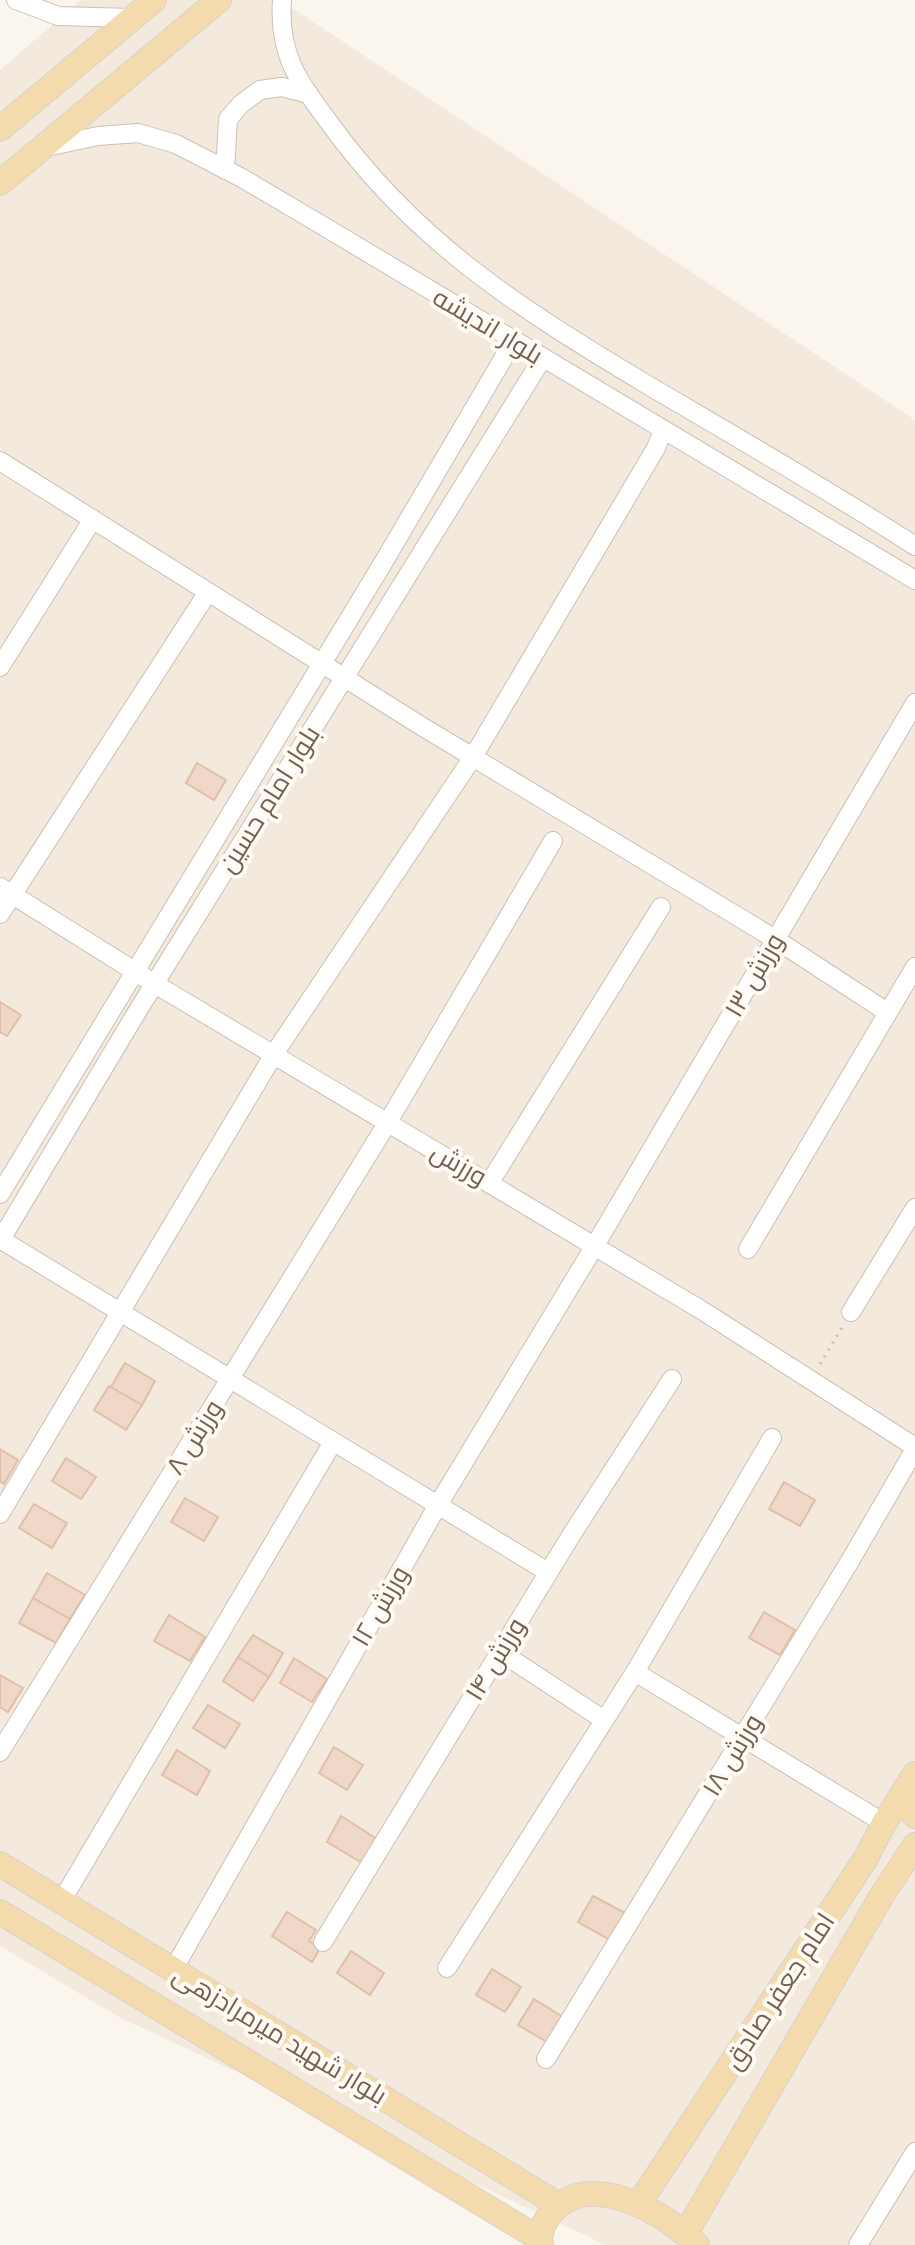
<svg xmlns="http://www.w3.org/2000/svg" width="915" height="2245" font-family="'Space Grotesk',Cairo,sans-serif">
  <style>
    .residential { fill: #f3e9dc }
    .building { fill: #efd8c7; stroke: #e0bfa9; stroke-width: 2 }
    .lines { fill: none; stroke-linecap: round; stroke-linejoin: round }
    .minor-casing { stroke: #cdbfb3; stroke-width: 20 }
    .major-casing { stroke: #d9d2ce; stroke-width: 26 }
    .path { stroke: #d4bbaa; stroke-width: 3; stroke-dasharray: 2 6; stroke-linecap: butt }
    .minor { stroke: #fff; stroke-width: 18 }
    .major { stroke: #f3dbad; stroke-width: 24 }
    .labels { text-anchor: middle; stroke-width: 8; stroke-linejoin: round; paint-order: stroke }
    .street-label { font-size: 26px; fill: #765f51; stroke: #fefaf4 }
  </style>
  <rect width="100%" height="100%" fill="#fbf6ed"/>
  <path class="residential" d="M81,0H280L915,420V2245H606L117,2016L0,1946V70Z"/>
  <path class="building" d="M197,763L226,780L214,800L186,783Z
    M0,1002L21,1015L7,1036L0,1032Z
    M125,1363L155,1381L142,1405L111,1387Z
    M109,1386L142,1405L126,1430L94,1410Z
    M0,1449L18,1460L4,1484L0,1481Z
    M66,1458L96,1477L81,1499L52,1481Z
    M784,1482L815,1500L800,1526L769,1509Z
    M185,1498L218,1517L204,1541L171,1522Z
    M34,1504L67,1523L52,1548L19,1528Z
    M47,1573L85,1595L70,1619L33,1598Z
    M33,1598L70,1619L56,1643L19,1623Z
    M764,1612L795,1630L780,1655L749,1638Z
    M169,1615L205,1637L190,1661L154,1641Z
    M253,1635L283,1653L269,1677L238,1657Z
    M238,1657L269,1677L253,1701L223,1681Z
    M294,1658L327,1679L312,1702L280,1683Z
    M0,1675L23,1688L8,1712L0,1707Z
    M208,1705L240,1724L225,1748L193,1728Z
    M334,1747L363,1765L347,1790L319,1773Z
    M177,1750L210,1771L197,1795L162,1775Z
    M341,1816L377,1839L362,1863L327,1842Z
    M593,1896L625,1913L610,1940L578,1922Z
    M287,1912L316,1930L309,1941L320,1948L312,1962L272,1936Z
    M351,1951L384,1973L370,1995L337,1973Z
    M492,1969L521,1987L505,2012L476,1995Z
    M534,1999L563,2017L547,2042L518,2025Z"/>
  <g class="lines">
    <defs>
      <path id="minor" d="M16,0L58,16L132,18
        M282,0C278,56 299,82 331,125C417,244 523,310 646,384C736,437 827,489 915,546
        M46,147L98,136L138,133L176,144L242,178L330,230L915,580
        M225,170L228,119L241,104L260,90L282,87L309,94
        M0,461L418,724L775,939L887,1012
        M0,667L93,519
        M0,887L155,984L703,1311L915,1447
        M0,914L208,592
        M490,1182L661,907
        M0,1194L383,563L513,342
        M0,1239L548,1572
        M0,1241L137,1012L542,359
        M748,1249L915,967
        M851,1312L915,1208
        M0,1514L274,1054L473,757L656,448L663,430
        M499,1651L604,1720
        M635,1672L884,1823
        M0,1752L388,1122L553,841
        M61,1902L333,1442
        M323,1942L572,1534L672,1379
        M447,1968L635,1672L772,1438
        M173,1970L438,1505L594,1247L915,703
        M546,2059L850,1561L915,1449
        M858,2245L915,2152"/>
      <path id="major" d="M0,129L154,0
        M0,183L219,0
        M915,1791L909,1809L915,1816
        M0,1864L559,2205
        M0,1912L540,2239
        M638,2205L866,1858L884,1823L915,1774
        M686,2233L881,1897L915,1845
        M541,2245C538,2233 545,2220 553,2211C591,2169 667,2214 697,2245"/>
    </defs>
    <use href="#minor" class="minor-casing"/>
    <use href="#major" class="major-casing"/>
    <path class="path" d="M820,1364L843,1326"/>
    <use href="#minor" class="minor"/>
    <use href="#major" class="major"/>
  </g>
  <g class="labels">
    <g class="street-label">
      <text transform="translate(488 326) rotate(31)" y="9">بلوار اندیشه</text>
      <text transform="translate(269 799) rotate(-58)" y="9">بلوار امام حسین</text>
      <text transform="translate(754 975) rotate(-60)" y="9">ورزش ۱۳</text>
      <text transform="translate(459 1164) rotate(30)" y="9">ورزش</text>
      <text transform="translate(194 1437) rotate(-58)" y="9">ورزش ۸</text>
      <text transform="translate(380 1606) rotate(-60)" y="9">ورزش ۱۲</text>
      <text transform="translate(495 1659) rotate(-59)" y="9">ورزش ۱۴</text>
      <text transform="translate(732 1755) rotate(-59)" y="9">ورزش ۱۸</text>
      <text transform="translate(779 1991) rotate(-57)" y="9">امام جعفر صادق</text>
      <text transform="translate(280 2035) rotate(31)" y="9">بلوار شهید میرمرادزهی</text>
    </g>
  </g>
</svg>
